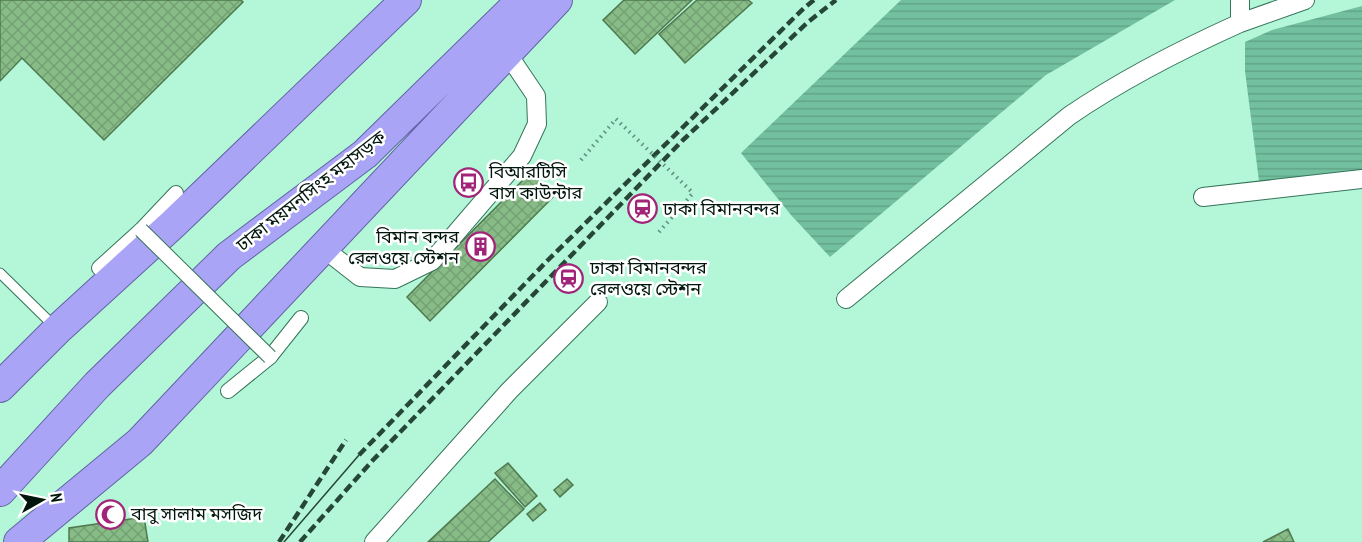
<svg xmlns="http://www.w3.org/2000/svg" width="1362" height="542" font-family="'PT Sans Narrow','Noto Sans Bengali',sans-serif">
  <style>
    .water { fill: url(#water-rules) }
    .building { fill: url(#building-cross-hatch); stroke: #4f794f; stroke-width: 1.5 }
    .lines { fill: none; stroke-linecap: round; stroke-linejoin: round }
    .service-casing { stroke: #34745a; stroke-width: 11 }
    .pedestrian-casing { stroke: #34745a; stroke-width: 16 }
    .minor-casing { stroke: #34745a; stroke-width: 20 }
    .trunk-casing { stroke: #6064a3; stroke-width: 32 }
    .path { stroke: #618f7a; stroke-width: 4; stroke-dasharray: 1.5 4.5; stroke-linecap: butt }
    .service { stroke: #fff; stroke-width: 9 }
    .pedestrian { stroke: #fff; stroke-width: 14 }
    .minor { stroke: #fff; stroke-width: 18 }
    .trunk { stroke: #aaa4f6; stroke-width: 30 }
    .tram { stroke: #264637; stroke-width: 1.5 }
    .rail { stroke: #264637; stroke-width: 4.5; stroke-dasharray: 9 4.5; stroke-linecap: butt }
    .pedestrian-bridge-casing { stroke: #34745a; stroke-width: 16; stroke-linecap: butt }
    .path-bridge { stroke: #618f7a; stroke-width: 4; stroke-dasharray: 1.5 4.5; stroke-linecap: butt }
    .pedestrian-bridge { stroke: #fff; stroke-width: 14 }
    .labels { text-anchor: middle; stroke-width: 5; stroke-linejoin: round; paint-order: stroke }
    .poi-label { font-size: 18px; fill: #00160c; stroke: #fff; text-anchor: start }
    .street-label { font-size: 18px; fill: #00160c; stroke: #fff }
  </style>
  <defs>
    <pattern id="water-rules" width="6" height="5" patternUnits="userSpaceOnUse" patternTransform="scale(1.5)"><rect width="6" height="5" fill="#72c09e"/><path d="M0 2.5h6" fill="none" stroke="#61a487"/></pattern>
    <pattern id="building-cross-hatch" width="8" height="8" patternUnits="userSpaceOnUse" patternTransform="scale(1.5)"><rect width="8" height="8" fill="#88bc87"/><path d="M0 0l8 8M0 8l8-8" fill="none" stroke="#74a173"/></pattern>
  </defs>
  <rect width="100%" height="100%" fill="#b4f7d8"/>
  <path class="water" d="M901,0H1175L1046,75L830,257L791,215L741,153Z
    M1362,6V170L1259,181L1245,71V42L1272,30Z"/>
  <path class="building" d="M0,0H241L243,2L104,140L22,58L0,81Z
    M624,0H692L635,54L603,20Z
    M697,0H748L752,3L685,63L659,34Z
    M530,173L554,196L430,321L407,297Z
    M508,463L537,496L525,507L495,473Z
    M495,479L524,509L488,542H428Z
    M567,479L573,485L560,497L554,490Z
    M540,503L546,510L533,521L527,514Z
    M144,517L148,542H69V528Z
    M1288,529L1294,542H1263Z"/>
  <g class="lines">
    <defs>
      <path id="service" d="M0,273L54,326"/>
      <path id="pedestrian" d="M99,268L141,230L176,193
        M228,391L270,357L301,318"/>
      <path id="minor" d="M1240,23L1305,0
        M1203,197L1362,179
        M323,248L360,277L395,279L432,261L522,156L537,124L536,96L507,53
        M846,299L1069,116C1123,79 1180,50 1240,23V0
        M374,542L509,391L598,302"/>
      <path id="trunk" d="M0,387L58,329L173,224L406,0
        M0,491L97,385L229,256L365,154L522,0
        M19,542L140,442L557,0"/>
    </defs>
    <use href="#service" class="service-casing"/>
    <use href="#pedestrian" class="pedestrian-casing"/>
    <use href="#minor" class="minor-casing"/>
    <use href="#trunk" class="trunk-casing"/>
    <path class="path" d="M581,160L616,119
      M659,232L693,193"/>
    <use href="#service" class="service"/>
    <use href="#pedestrian" class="pedestrian"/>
    <use href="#minor" class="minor"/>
    <use href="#trunk" class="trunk"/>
    <path class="tram" d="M284,542L359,455"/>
    <path class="rail" d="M359,455L548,260L804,8L814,0
      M279,542L346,440
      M300,542L373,460L683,140L808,22L836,0"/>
    <defs>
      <path id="pedestrian-bridge" d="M141,230L270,357"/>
    </defs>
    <use href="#pedestrian-bridge" class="pedestrian-bridge-casing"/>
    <path class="path-bridge" d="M616,119L693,193"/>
    <use href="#pedestrian-bridge" class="pedestrian-bridge"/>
  </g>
  <defs>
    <symbol id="bus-ring" viewBox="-11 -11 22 22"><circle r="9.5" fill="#fff" stroke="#a12479" stroke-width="1.5"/><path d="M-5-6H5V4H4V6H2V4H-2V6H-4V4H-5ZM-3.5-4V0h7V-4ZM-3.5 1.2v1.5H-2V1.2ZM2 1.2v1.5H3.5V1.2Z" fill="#a12479"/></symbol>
    <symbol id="station-ring" viewBox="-11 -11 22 22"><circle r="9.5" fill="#fff" stroke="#a12479" stroke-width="1.5"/><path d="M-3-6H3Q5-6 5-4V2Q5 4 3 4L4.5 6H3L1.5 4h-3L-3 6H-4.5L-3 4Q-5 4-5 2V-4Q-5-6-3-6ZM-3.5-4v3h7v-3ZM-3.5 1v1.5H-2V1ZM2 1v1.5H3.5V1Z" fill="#a12479"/></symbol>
    <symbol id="building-ring" viewBox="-11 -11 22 22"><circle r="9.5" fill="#fff" stroke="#a12479" stroke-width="1.5"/><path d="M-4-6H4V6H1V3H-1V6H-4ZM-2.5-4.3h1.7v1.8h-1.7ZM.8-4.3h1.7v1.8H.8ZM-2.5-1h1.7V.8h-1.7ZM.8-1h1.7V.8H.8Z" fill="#a12479"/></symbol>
    <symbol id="mosque-ring" viewBox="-11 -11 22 22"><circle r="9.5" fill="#fff" stroke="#a12479" stroke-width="1.5"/><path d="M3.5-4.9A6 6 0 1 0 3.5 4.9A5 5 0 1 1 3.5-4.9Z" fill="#a12479"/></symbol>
  </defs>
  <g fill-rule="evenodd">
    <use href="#bus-ring" x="452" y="166" width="33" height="33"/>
    <use href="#station-ring" x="626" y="192" width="33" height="33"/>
    <use href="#building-ring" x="464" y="230" width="33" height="33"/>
    <use href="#station-ring" x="552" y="262" width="33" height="33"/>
    <use href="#mosque-ring" x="94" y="498" width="33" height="33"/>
  </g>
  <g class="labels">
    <g class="poi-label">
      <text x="489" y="178">বিআরটিসি<tspan x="489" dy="21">বাস কাউন্টার</tspan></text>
      <text x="663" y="215">ঢাকা বিমানবন্দর</text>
      <text x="459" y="243" text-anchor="end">বিমান বন্দর<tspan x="459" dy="21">রেলওয়ে স্টেশন</tspan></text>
      <text x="590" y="274">ঢাকা বিমানবন্দর<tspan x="590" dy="21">রেলওয়ে স্টেশন</tspan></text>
      <text x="131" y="520">বাবু সালাম মসজিদ</text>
    </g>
    <g class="street-label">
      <text transform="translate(311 191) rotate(-38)" y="6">ঢাকা ময়মনসিংহ মহাসড়ক</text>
    </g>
  </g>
  <g transform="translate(42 500) rotate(81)" stroke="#ffffff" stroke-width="4.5" paint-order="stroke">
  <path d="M0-4.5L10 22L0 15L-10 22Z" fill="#00160c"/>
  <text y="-9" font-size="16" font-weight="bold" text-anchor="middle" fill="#00160c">N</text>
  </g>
</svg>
